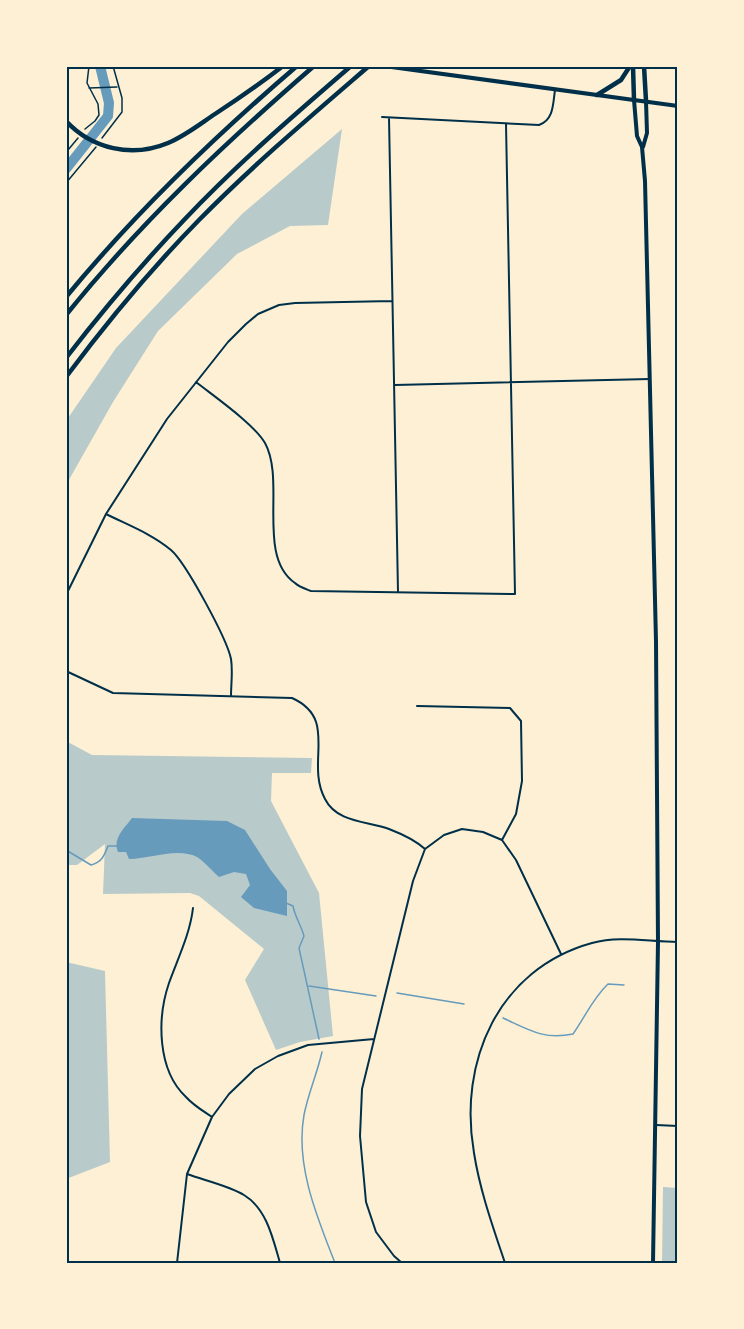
<svg xmlns="http://www.w3.org/2000/svg" width="744" height="1329" font-family="'Asap Condensed',sans-serif">
  <style>
    .green { fill: #b9caca }
    .water { fill: #669bbc }
    .lines { fill: none; stroke-linecap: round; stroke-linejoin: round }
    .stream { stroke: #669bbc; stroke-width: 1.5 }
    .river { stroke: #669bbc; stroke-width: 10 }
    .path { stroke: #003049; stroke-width: 1.5 }
    .minor { stroke: #003049; stroke-width: 2 }
    .secondary { stroke: #003049; stroke-width: 4 }
    .primary { stroke: #003049; stroke-width: 4 }
    .motorway { stroke: #003049; stroke-width: 4.5 }
    .neatline { fill: none; stroke: #003049; stroke-width: 2 }
  </style>
  <rect width="100%" height="100%" fill="#fdf0d5"/>
  <path class="green" d="M342,129L328,225L290,226L237,254L158,331L113,402L66,485V421L116,348L242,214Z
    M66,741L92,755L312,758L311,773H272L271,801L319,893L333,1036L300,1042L276,1050L245,980L264,949L199,896L190,893L103,894L105,844L77,865H66Z
    M66,962L105,971L110,1162L66,1179Z
    M663,1187L678,1188V1263H662Z"/>
  <path class="water" d="M132,818L227,821L245,830L270,869L287,891V916L254,908L241,897L250,885L246,874L234,872L219,877C212,871 205,862 197,857C177,847 150,859 129,859L126,852H118C112,838 125,828 132,818Z"/>
  <g class="lines">
    <path class="stream" d="M66,850L91,865C102,862 104,856 108,846H117
      M286,903L293,906C295,917 301,925 304,936L299,948L319,1039
      M309,986L376,996
      M397,993L464,1004
      M503,1018C529,1030 544,1040 573,1034C585,1017 593,998 608,984L624,985
      M322,1052C317,1074 308,1094 304,1115C295,1165 317,1217 335,1263"/>
    <path class="river" d="M66,169L108,116L109,103L100,66"/>
    <path class="path" d="M89,88L117,87
      M85,129L95,121L99,115L98,104L87,83L89,66
      M102,138L122,112V98L113,66
      M66,159L68,150L78,138
      M66,183L96,147"/>
    <path class="minor" d="M382,117L539,125C554,120 553,103 555,90
      M389,118L398,592
      M196,382C215,397 254,424 265,443C286,481 256,556 295,583C299,587 306,589 311,591L515,594L506,124
      M395,385L650,379
      M106,514C128,525 152,534 171,550C186,563 227,639 231,659C233,671 231,684 231,696
      M66,595L106,514L167,419L228,342L246,324L258,314L279,305L295,303L392,301
      M66,671L113,693L292,698C339,719 305,762 325,799C337,823 368,821 389,829C402,834 415,840 425,849
      M417,706L510,708L521,721L522,781L516,814L502,840
      M193,908C190,934 178,958 169,983C157,1018 157,1070 186,1097C193,1105 203,1111 212,1117
      M656,1125L678,1126
      M187,1174C203,1180 230,1186 244,1195C267,1209 273,1239 280,1263
      M177,1263L187,1174L212,1117L229,1094L255,1069L278,1056L308,1045L374,1039
      M402,1263L394,1256L376,1232L366,1202L360,1136L362,1089L413,881L425,849L444,835L462,829L483,832L502,840L516,860L561,954
      M505,1263C493,1227 480,1191 474,1153C458,1062 498,969 592,943C620,935 649,942 678,942"/>
    <path class="secondary" d="M634,100L637,136L642,147L645,181L656,641L658,942L653,1263
      M643,147L647,133L646,101"/>
    <path class="primary" d="M384,66L678,106"/>
    <path class="motorway" d="M633,66L634,100
      M644,66L646,101
      M597,95L621,80L630,66
      M66,121C92,149 132,158 168,143C185,136 200,124 215,114C238,99 261,83 283,66
      M66,205V237
      M66,297C136,212 214,137 297,66
      M66,315C140,223 225,143 314,66
      M66,358C103,310 142,264 184,220C236,165 294,115 351,66
      M66,377C107,322 151,269 199,220C253,165 311,116 369,66"/>
  </g>
  <rect width="744" height="1329" fill="none" stroke="#fdf0d5" stroke-width="135"/>
  <rect x="68" y="68" width="608" height="1194" class="neatline"/>
</svg>
